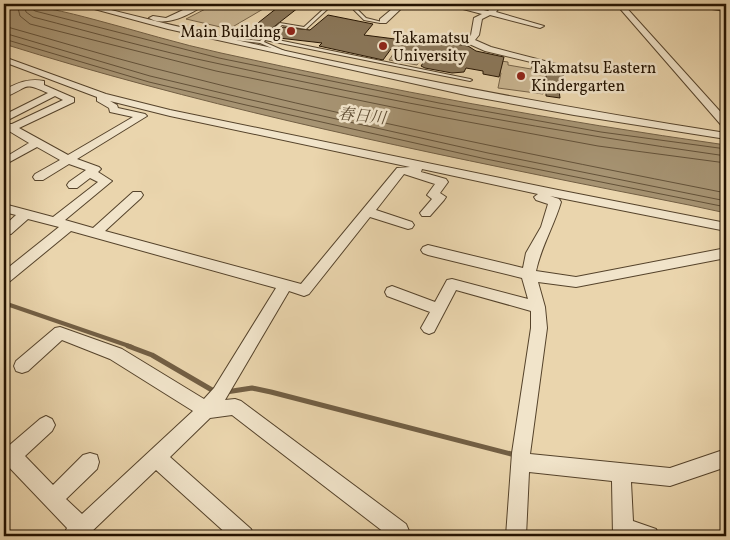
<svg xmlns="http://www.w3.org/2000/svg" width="730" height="540" font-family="Vollkorn,'Noto Serif JP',serif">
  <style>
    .green { fill: #c8b490; stroke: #766348 }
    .water { fill: #a69372; stroke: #725f44 }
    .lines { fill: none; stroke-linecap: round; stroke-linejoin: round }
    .shore { stroke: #645239; stroke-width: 1 }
    .stream-far1 { stroke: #725f44; stroke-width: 4 }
    .stream { stroke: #725f44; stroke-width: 5 }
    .building { fill: #8a775a; stroke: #231200 }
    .lane-casing { stroke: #55432b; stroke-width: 2 }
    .street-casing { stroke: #55432b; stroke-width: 2 }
    .lane { fill: #f1e4ca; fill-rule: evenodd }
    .street { fill: #f1e4ca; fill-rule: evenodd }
    .poi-dot { fill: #8f2418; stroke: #f1e4ca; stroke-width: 2 }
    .labels { text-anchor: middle; stroke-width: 5; stroke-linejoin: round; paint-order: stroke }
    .far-poi-label { font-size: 16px; fill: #231200; stroke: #f1e4ca; text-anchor: start }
    .far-water-label { font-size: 16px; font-style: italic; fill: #5e4c33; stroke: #f1e4ca }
  </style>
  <rect width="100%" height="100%" fill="#ead5ad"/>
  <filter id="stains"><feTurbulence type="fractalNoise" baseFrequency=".004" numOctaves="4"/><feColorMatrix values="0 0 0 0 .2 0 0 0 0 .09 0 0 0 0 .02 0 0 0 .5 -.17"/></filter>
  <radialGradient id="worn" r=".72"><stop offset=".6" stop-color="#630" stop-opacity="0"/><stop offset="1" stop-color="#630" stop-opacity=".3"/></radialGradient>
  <path class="green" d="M215,4H263L270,5L229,29L186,19Z
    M396,50L424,55L417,65L389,60Z
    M501,61L508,62V65L531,69L532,65L546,67L543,94L498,88L501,73L499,72Z"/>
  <path class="water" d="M4,4C35,4 66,12 96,20C138,31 179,44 221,53C388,90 557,121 726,145V213C677,202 627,193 578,183C385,144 192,103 4,44Z"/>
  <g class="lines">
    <path class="shore" d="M17,4L20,16L30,24L216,71L436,116L598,146L726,163
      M24,4L26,12L33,17C95,33 157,51 220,64C388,101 556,132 726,156
      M31,4V8L35,11L219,58L439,103L601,132L726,149
      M4,26C54,40 103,55 153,68C342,117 534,155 726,193
      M4,33L150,76L247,99L488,153L726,201
      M4,39L149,82L246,105L486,159L726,207"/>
    <path class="stream-far1" d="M4,303L132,347"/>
    <path class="stream" d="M128,346L152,355L212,390
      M226,392L252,388L271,392L515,455"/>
  </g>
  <path class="building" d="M282,4H303L266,33L263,32L258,37L244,34Z
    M328,15L373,24L364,35L434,44L436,41L468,46L476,51L504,57L499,77L483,74V71L466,68L464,72L452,73L425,68L421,66L428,55L391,49L383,60L319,46L322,43L279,38L274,35L283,27L310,30Z
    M546,68L563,72L564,91L559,90L560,98L546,96Z"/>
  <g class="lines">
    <defs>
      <path id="lane" d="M329,4L353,5L366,18L382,22L380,23L364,20L352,8L332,5L306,29L282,25L268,38L470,79L472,80L470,81L265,40L264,42L289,53L290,54L288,55L260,43L217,38L215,37L217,36L260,41L280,23L304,27Z"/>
      <path id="street" d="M76,4H87C298,58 511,99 726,133V139L574,115L470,96L168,29Z
        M196,4H205C192,14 165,28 149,18L153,16L166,18Z
        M398,4H406L386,23H380V19Z
        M444,4H457L488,11L496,4H502L496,12L544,26L540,28L490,15L482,19L479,35L475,40L491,47L568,67L564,70L485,51L467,43L466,41L471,35L474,18L482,14Z
        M616,4H623L726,118V127L722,126Z
        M687,4L726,7V11L691,6Z
        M4,57L106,94L170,110L558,190L726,223V231L550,196L559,199L561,202C554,226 541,247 536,271L576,277L726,248V258L576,287L538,282L545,307L547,328L530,454L670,468L726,449V467L670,486L631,482L633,521L656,529L659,536H613L612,481L529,472L526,536H506L512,453L531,328V311L456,290L434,332L429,334L424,332L421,328L430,312L387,296L385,292L387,288L392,286L435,302L447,280L452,279L528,299L522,278L428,255L423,253L421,250L423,247L428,245L523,268L526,253L541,227L548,204L536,200L534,197L538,194L422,169L421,172L446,179L448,182L440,193L446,197L444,200L430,216H422L420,213L432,199L427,195L435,184L404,174L376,210L412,222L414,225L412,228L408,229L370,217L309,294L304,296L289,291L225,400L235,399L241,401L406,524L409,531L407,536H389L232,415L210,418L170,457L251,529L254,536H229L156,470L87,536H63L67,528L5,463L4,454L5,449L40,419L46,416L52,419L55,425L52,431L25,456L53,485L83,455L90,453L97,455L99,462L97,469L66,499L82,514L193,411L110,359L62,340L28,371L22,373L16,371L14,366L16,361L55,328L60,327L122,349L204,399L214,388L276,288L71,231L9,282L4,283V271L59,227L28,219L11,234L4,235V226L16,215L4,212V204L53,217L98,182L90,178L77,188H69L67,185L69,182L86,170L69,164L43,180H35L33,177L35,174L60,160L37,147L4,165V158L29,143L4,128V124H12L63,100L55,96L4,122V115L48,93C20,80 29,89 4,97V90C18,83 28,78 44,81V85L74,98V102L19,128L68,155L133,117L110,112L109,108L97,101V97L4,62ZM110,101L170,116L410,167L397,168L301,284L105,231L141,198L143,195L141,192H133L93,228L65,220L112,181L98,172L101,169L99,167L77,159L147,116L145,114L118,108L117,105Z"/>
    </defs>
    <use href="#lane" class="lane-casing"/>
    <use href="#street" class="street-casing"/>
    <use href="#lane" class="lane"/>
    <use href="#street" class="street"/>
  </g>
  <g class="poi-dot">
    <circle cx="291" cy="31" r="5"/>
    <circle cx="383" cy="46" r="5"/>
    <circle cx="521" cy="76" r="5"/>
  </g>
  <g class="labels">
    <g class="far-poi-label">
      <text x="281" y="37" text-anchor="end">Main Building</text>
      <text x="393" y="43">Takamatsu<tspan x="393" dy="18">University</tspan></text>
      <text x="531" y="73">Takmatsu Eastern<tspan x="531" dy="18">Kindergarten</tspan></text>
    </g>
    <g class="far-water-label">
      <text transform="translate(362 115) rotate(6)" y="6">春日川</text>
    </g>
  </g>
  <rect width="730" height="540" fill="none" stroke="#ead5ad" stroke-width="20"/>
  <rect x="5" y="5" width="720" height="530" fill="none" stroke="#231200" stroke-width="2.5"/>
  <rect x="10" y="10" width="710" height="520" fill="none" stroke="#231200"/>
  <rect width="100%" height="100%" filter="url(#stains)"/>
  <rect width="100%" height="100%" fill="url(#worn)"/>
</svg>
